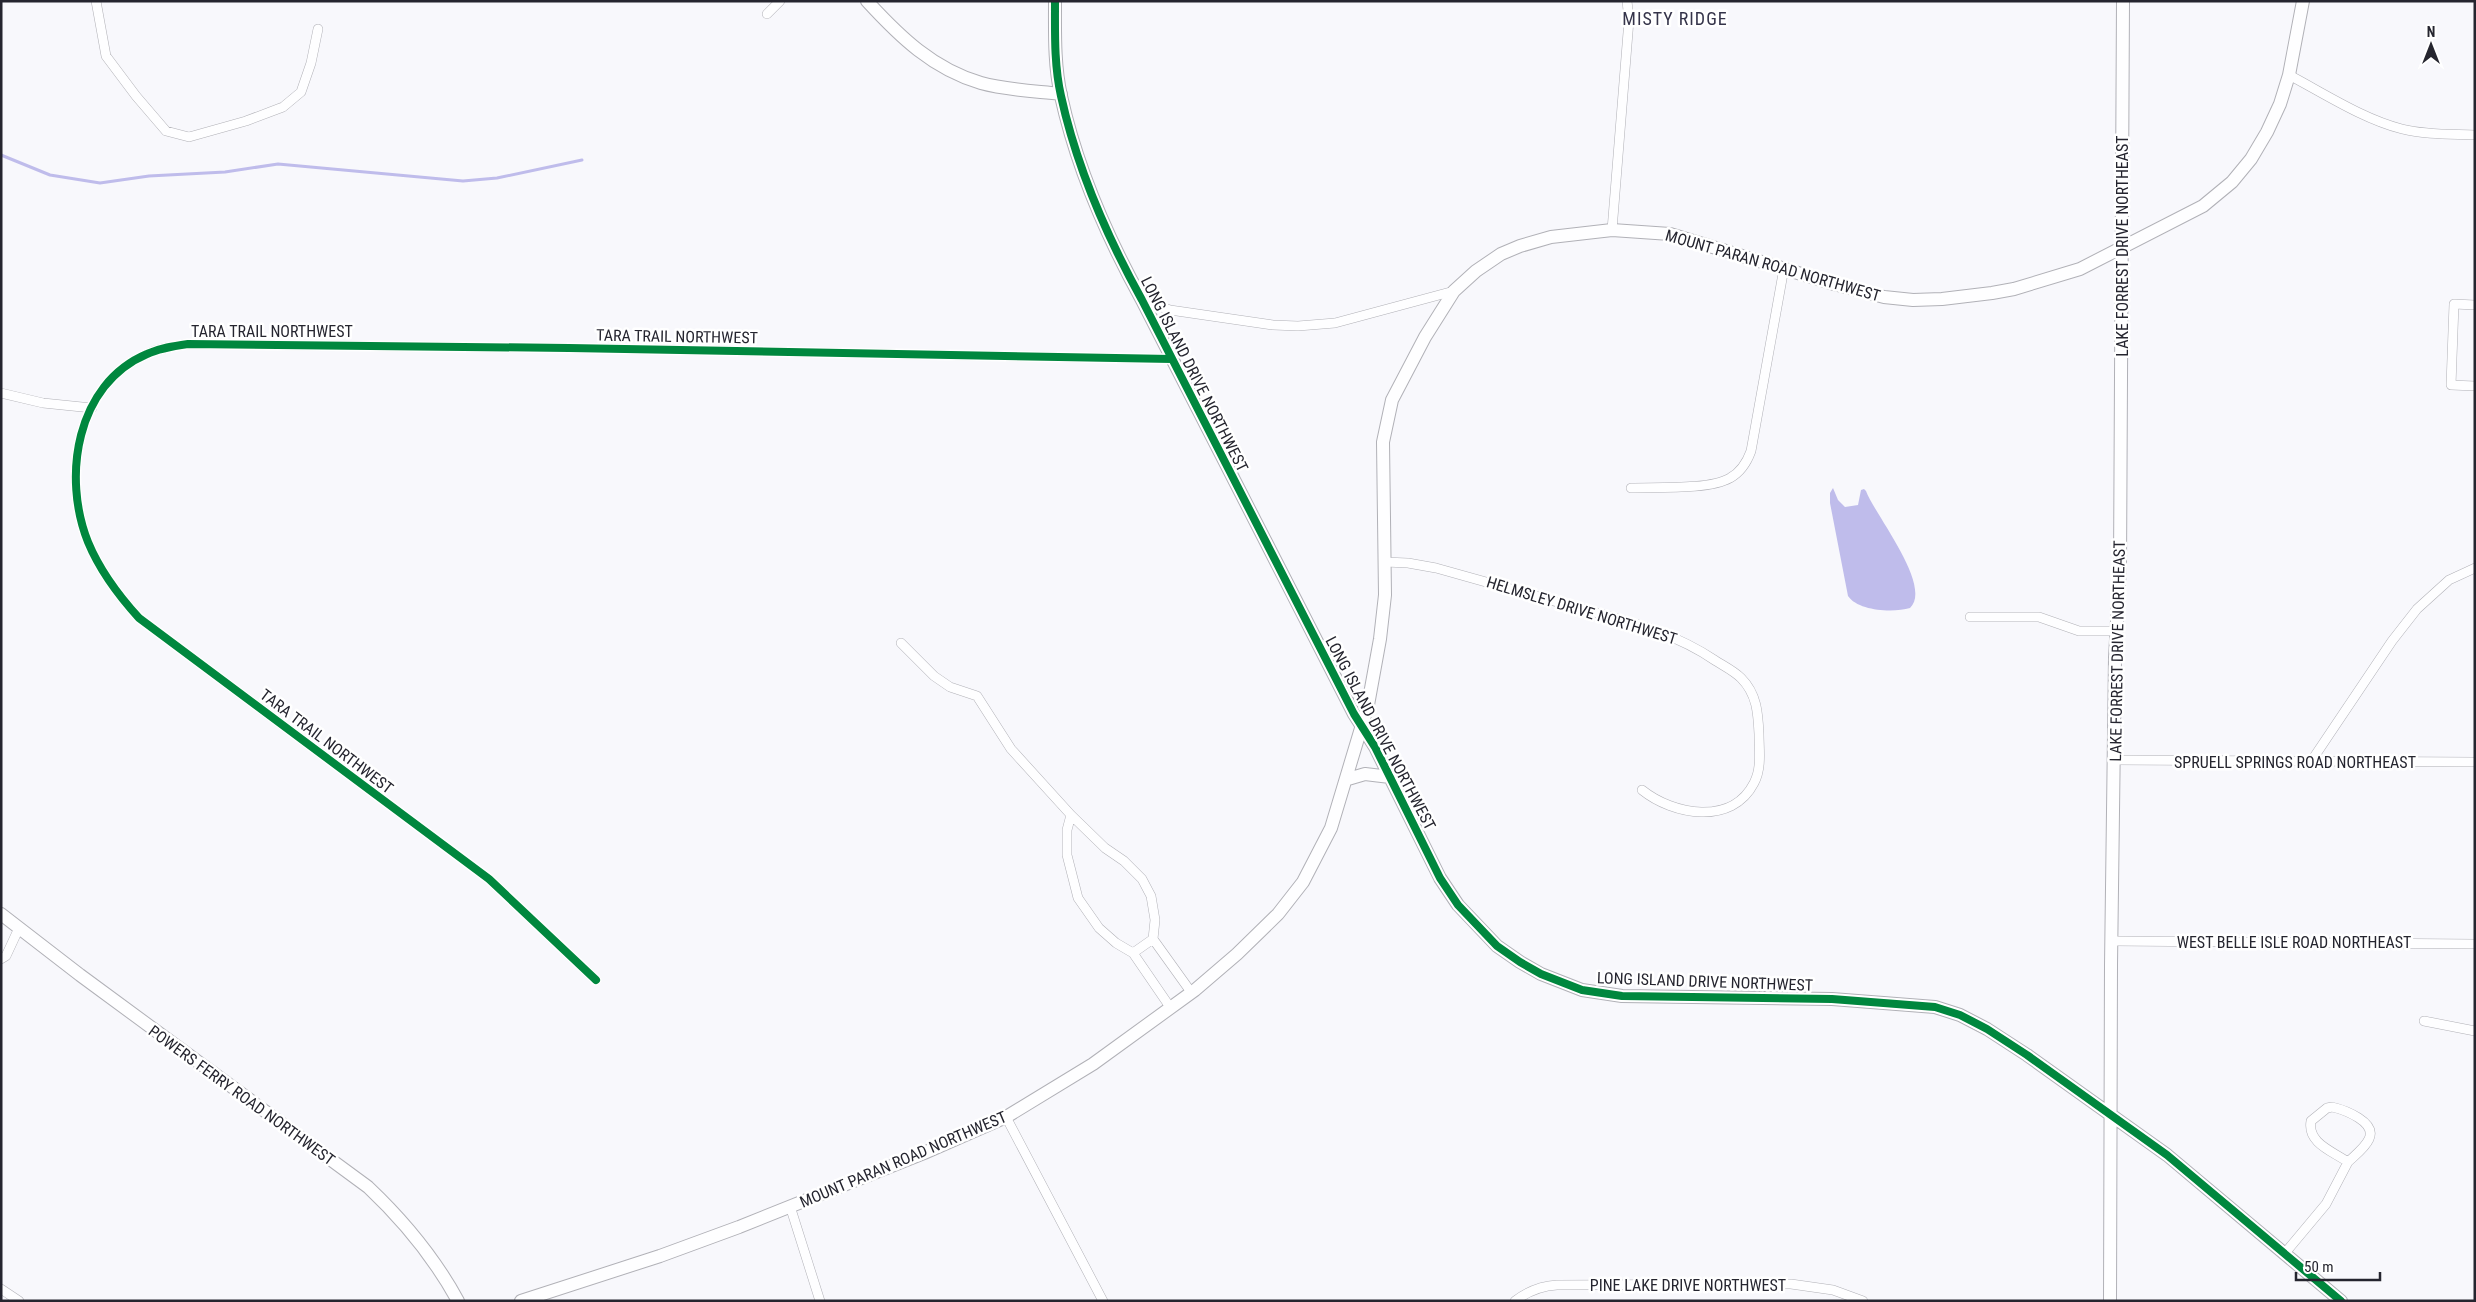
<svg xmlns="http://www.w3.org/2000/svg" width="2476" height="1302" font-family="'Roboto Condensed',sans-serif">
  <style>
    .water { fill: #bfbceb }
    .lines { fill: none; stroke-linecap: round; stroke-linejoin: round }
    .stream { stroke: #bfbceb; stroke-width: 3 }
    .street-casing { stroke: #b1b1b7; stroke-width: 10 }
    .secondary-casing { stroke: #b1b1b7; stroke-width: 14 }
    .street { stroke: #fefeff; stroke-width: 9 }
    .secondary { stroke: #fefeff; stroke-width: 12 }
    .cycleway-casing { stroke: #fff; stroke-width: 11 }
    .cycleway { stroke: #00873e; stroke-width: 8 }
    .labels { text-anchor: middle; stroke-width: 5; stroke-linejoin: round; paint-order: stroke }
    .street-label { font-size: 16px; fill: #25252f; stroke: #fff }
    .neighbourhood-label { font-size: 18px; letter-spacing: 1px; fill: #35344a; stroke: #fff }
  </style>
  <rect width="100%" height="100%" fill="#f8f8fc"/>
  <path class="water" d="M1833,488L1838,500L1845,507L1858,505L1861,490L1864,489L1866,491C1875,515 1933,586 1910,608C1893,613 1858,611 1848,596L1830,503V493Z"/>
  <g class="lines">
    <path class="stream" d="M1,155L50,175L100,183L149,176L225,172L278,164L463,181L497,178L582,160"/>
    <defs>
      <path id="street" d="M96,1L106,56L136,96L166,131L189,137L246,121L283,107L301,92L311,63L318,29
        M767,14L780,1
        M2289,75C2325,94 2363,119 2402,129C2426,135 2451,134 2475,135
        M1612,230L1629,20L1627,1
        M1142,300L1170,310L1273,325L1298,326L1335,323L1454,291
        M2475,305L2454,304L2451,385L2475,386
        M1,393L43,403L92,408
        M1631,488C1656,487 1710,490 1730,478C1741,472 1747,462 1751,451L1784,268
        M1385,562L1408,563L1436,568C1483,581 1529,594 1575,607C1626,621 1672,631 1716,661C1724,666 1734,671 1741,678C1757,694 1758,713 1759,734C1759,750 1762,768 1754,783C1732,826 1673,815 1642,790
        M1970,617H2039L2079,631H2117
        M901,643L934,676L950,687L977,696L1011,749L1071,815L1105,848L1124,861L1142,879L1151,896L1155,920L1153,939L1191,992
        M2115,760L2475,762
        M2310,763L2392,641L2417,609L2449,580L2475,568
        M1071,815L1067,830V855L1078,898L1099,928L1116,943L1133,953L1170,1007
        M2113,941L2475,944
        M1133,953L1153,939
        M1,959L6,956L19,928
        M596,980L489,879L139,618C118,595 100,571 88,542C62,477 76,384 147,354C160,348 174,346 188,344L569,348L1172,359
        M2424,1021L2475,1031
        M2332,1107C2345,1110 2377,1122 2369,1139C2365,1148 2354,1156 2348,1162C2332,1151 2307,1143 2311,1121L2327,1108Z
        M1006,1117L1103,1301
        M790,1206L820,1301
        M2285,1253L2326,1204L2348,1162
        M1,1289L19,1301
        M1515,1301C1528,1291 1541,1286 1557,1285L1791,1284L1833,1290L1863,1301"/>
      <path id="secondary" d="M867,1C900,37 933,69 981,83C1006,90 1034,91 1061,94
        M1055,1C1055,33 1054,65 1061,96C1077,169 1106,235 1142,300L1354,714L1375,747L1440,878L1458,905L1497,946L1520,962L1541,974L1582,990L1622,996L1832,999L1935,1007L1960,1015L1987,1029L2027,1055L2167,1155L2341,1301
        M1348,779L1365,774L1390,777
        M1,914L80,975L368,1187C404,1221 434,1257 458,1301
        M521,1301L660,1256L739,1227L924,1153L1006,1117L1093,1064L1195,990L1237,954L1278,914L1303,882L1331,828L1368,705L1380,639L1385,595L1383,442L1392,400L1425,337L1454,291L1476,271L1501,254L1520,246L1551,237L1612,230L1670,234L1834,284L1884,297L1913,300L1942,299L1992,293L2014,289L2080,269L2203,206L2232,182L2251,159L2267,132L2280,104L2289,75L2303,1
        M2110,1301L2111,965L2115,658L2120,566L2123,1"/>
    </defs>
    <use href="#street" class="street-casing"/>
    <use href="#secondary" class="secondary-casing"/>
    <use href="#street" class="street"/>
    <use href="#secondary" class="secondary"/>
    <defs>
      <path id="cycleway" d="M1055,1C1055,33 1054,65 1061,96C1077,169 1106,235 1142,300L1354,714L1375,747L1440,878L1458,905L1497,946L1520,962L1541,974L1582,990L1622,996L1832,999L1935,1007L1960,1015L1987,1029L2027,1055L2167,1155L2341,1301
        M596,980L489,879L139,618C118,595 100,571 88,542C62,477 76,384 147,354C160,348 174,346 188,344L569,348L1172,359"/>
    </defs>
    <use href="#cycleway" class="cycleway-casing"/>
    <use href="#cycleway" class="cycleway"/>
  </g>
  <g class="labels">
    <g class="street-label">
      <text transform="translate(2122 246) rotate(-90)" y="6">LAKE FORREST DRIVE NORTHEAST</text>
      <text transform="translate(1773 265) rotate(16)" y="6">MOUNT PARAN ROAD NORTHWEST</text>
      <text x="272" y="337">TARA TRAIL NORTHWEST</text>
      <text transform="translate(677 336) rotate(1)" y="6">TARA TRAIL NORTHWEST</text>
      <text transform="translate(1195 374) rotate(63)" y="6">LONG ISLAND DRIVE NORTHWEST</text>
      <text transform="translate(1582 610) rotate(17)" y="6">HELMSLEY DRIVE NORTHWEST</text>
      <text transform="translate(2117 651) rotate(-89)" y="6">LAKE FORREST DRIVE NORTHEAST</text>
      <text transform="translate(1381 733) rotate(62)" y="6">LONG ISLAND DRIVE NORTHWEST</text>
      <text transform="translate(327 741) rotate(37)" y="6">TARA TRAIL NORTHWEST</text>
      <text x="2295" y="768">SPRUELL SPRINGS ROAD NORTHEAST</text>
      <text x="2294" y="948">WEST BELLE ISLE ROAD NORTHEAST</text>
      <text transform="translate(1705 981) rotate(2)" y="6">LONG ISLAND DRIVE NORTHWEST</text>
      <text transform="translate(242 1095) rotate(36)" y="6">POWERS FERRY ROAD NORTHWEST</text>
      <text transform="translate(903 1159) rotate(-23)" y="6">MOUNT PARAN ROAD NORTHWEST</text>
      <text x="1688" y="1291">PINE LAKE DRIVE NORTHWEST</text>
    </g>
    <g class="neighbourhood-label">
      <text x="1675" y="25">MISTY RIDGE</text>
    </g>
  </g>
  <rect width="2476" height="1302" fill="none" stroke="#25252f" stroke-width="5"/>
  <g transform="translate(2431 45)" stroke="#ffffff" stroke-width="4" paint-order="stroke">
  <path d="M0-4L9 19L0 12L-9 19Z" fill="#25252f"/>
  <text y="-8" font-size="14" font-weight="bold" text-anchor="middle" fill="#25252f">N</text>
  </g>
  <path d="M2296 1272v8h84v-8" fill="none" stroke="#25252f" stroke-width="2.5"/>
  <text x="2304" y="1272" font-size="15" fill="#25252f" stroke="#ffffff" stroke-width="4" paint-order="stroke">50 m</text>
</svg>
